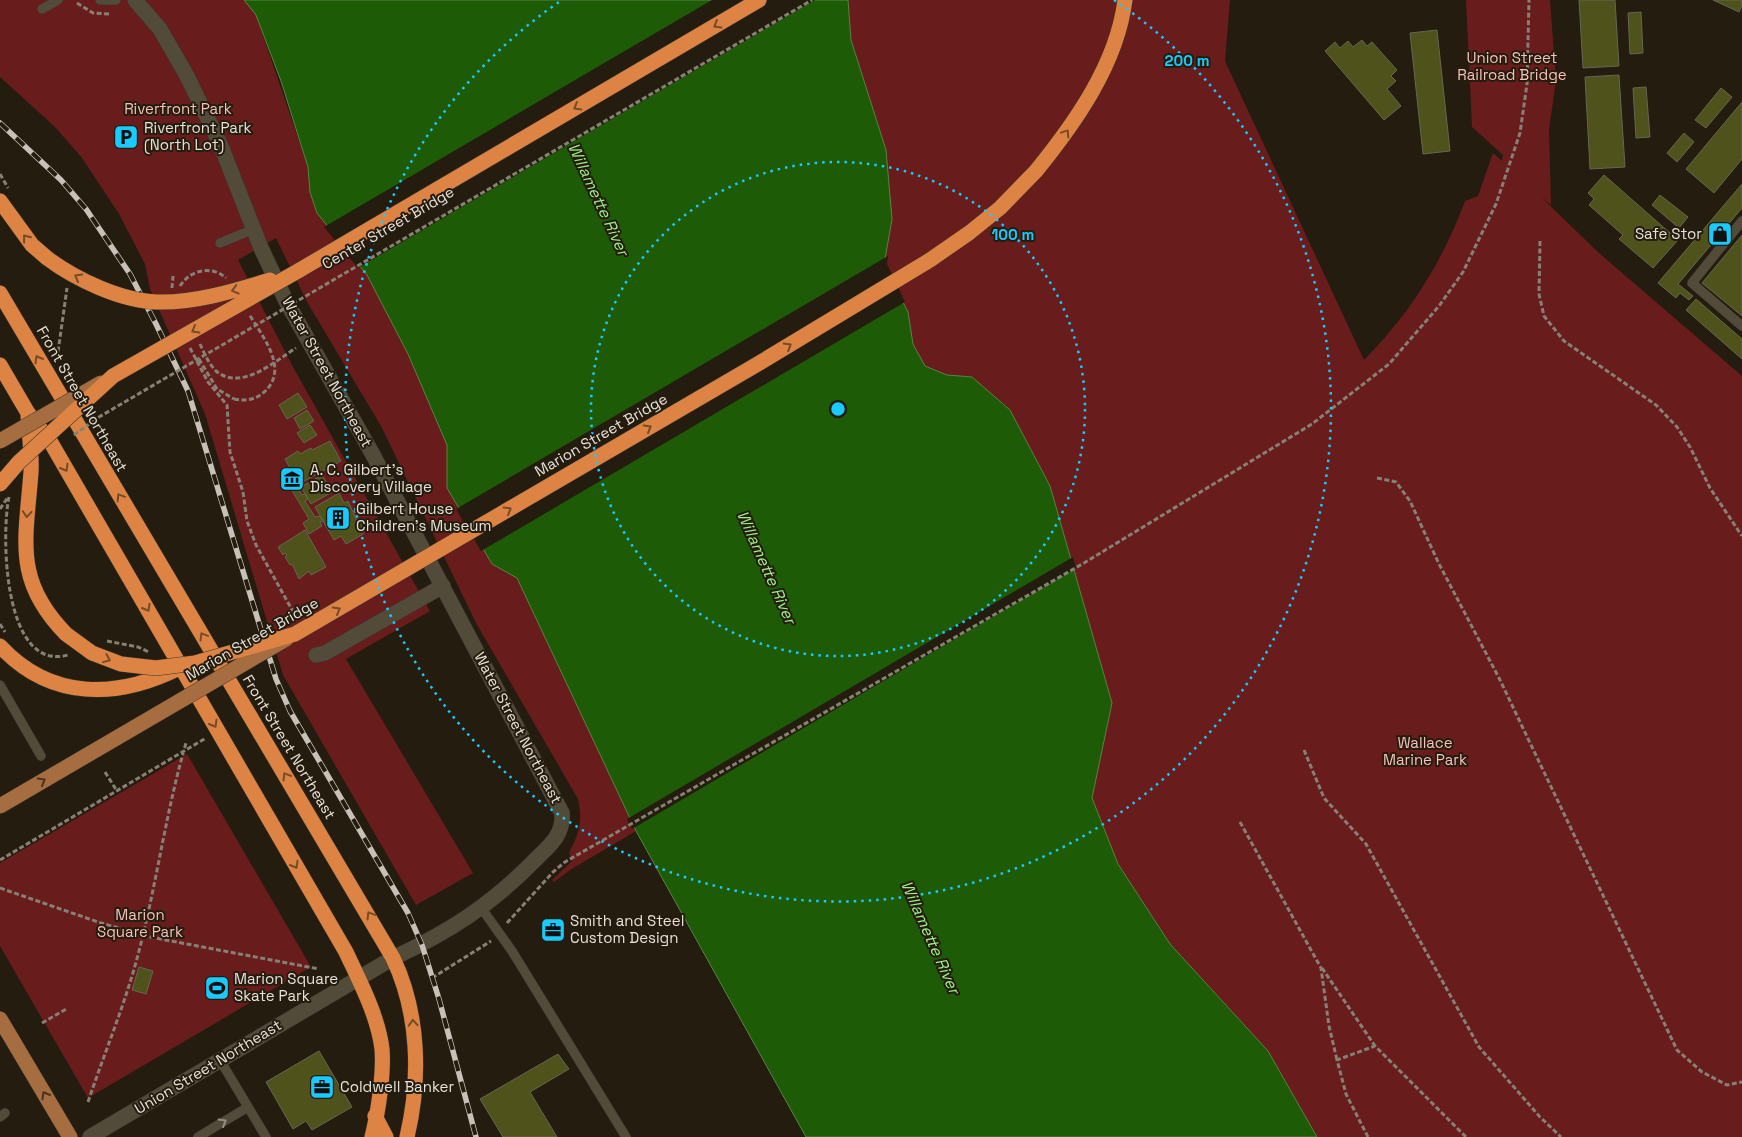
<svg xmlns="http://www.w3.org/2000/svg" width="1742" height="1137" font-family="'Space Grotesk',sans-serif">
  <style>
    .green { fill: #681c1b }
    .water { fill: #1e5b07; stroke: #5a8346 }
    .pier { fill: #241c0e }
    .building { fill: #50521b; stroke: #656654 }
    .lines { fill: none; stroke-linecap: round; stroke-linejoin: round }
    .lane-casing { stroke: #3d3730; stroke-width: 10 }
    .street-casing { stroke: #3d3730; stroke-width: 16 }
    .secondary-casing { stroke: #3d3730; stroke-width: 16 }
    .primary-casing { stroke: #3d3730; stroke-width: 16 }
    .highway-casing { stroke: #3d3730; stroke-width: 16 }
    .path { stroke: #878074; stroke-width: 3; stroke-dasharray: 5 2.5; stroke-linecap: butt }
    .lane { stroke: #534b3a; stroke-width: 9 }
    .street { stroke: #534b3a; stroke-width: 15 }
    .secondary { stroke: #534b3a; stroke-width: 15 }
    .primary { stroke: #a66d40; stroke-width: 15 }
    .highway { stroke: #dd8444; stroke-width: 15 }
    .rail-casing { stroke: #c7c1b7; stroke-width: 5.5 }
    .rail { stroke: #241c0e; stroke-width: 4; stroke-dasharray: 11; stroke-linecap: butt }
    .primary-bridge-casing { stroke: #3d3730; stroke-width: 16; stroke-linecap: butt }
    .highway-bridge-casing { stroke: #3d3730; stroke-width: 16; stroke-linecap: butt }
    .path-bridge { stroke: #878074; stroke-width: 3; stroke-dasharray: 5 2.5; stroke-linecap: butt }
    .primary-bridge { stroke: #a66d40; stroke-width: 15 }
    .highway-bridge { stroke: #dd8444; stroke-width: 15 }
    .oneway { stroke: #774b26 }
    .oneway2 { stroke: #4b341d }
    .oneway3 { stroke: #968e81 }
    .ring { fill: none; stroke: #1acafc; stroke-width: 2.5; stroke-dasharray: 2.5 5 }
    .labels { text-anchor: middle; stroke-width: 4; stroke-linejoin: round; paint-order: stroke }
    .park-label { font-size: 15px; fill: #f7c1bb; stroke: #241c0e }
    .poi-label { font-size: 15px; fill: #e7e1d8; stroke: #241c0e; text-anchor: start }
    .street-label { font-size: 15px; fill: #e7e1d8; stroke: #241c0e }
    .water-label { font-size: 16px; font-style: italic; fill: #9def88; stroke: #241c0e }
    .centre { fill: #1acafc; stroke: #241c0e; stroke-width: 2.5 }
    .ring-label { font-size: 15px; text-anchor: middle; font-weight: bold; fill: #1acafc; stroke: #241c0e; stroke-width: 4; stroke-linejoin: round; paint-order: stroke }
  </style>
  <rect width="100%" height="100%" fill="#241c0e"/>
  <path class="green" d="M0,0H244L256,15L308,167L310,192L317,213L367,275L408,354L448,445L447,488L492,564L517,578L636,831L570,870L554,882L552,880L572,861L569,853C579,834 583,821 578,799L476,623L381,426L307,302L276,238L238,260L293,367L430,611L346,659L473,873L416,905L283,675L205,414L150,289L145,264L119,214L82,158L55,127L0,77Z
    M848,0H1230L1225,61L1364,360C1409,315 1443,261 1465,201L1478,196L1493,153L1502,161L1503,155L1472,127L1466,0H1550L1556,81L1549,129L1551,205L1541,197L1599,253L1742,376V1137H1317L1268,1051L1170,944L1118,864L1092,798L1112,703L1050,486L1010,410L972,377L947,375L925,366L913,344L908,312L884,265L886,150L851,40Z
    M187,754L311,967L88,1098L0,946V863Z"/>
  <path class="water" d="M244,0H848L851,40L886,150L892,219L884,265L908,312L913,344L925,366L947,375L972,377L1010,410L1050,486L1112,703L1092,798L1118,864L1170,944L1268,1051L1317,1137H806L636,831L517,578L492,564L447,488V445L408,354L367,275L317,213L310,192L308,167L281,81L256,15Z"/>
  <path class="pier" d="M712,0H815L358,268L324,227Z
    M888,256L887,264L905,302L481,551L456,509Z
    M1073,557L1076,568L632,829L627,819Z"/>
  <path class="building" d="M1579,0H1615L1619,66L1583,68Z
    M1713,0H1742V5L1739,12Z
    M1641,12L1643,53L1630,54L1628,13Z
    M1437,30L1450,151L1423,154L1410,33Z
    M1362,40L1367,46L1372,42L1397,70L1391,76L1396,81L1387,89L1401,106L1384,120L1325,51L1335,42L1340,48L1348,41L1353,47Z
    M1619,75L1625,167L1590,169L1585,77Z
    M1646,87L1650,137L1636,138L1633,88Z
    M1721,88L1732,97L1706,128L1695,120Z
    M1742,102V159L1714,193L1686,169Z
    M1684,133L1694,142L1677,162L1667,153Z
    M1604,175L1678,240L1653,268L1619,239L1623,235L1589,205L1594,199L1588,193Z
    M1742,184V208L1678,284L1693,296L1689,300L1680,293L1676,298L1658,283Z
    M1660,195L1688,217L1679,228L1652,205Z
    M1742,235V316L1702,283Z
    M1696,299L1742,339V359L1686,310Z
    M298,393L307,407L287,419L279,405Z
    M307,410L314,421L300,429L294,418Z
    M310,425L317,435L304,443L297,433Z
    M330,441L341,461L299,484L285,459L298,451L300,454L311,448L312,450Z
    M287,469L292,477L294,475L297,480L294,481L302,495L305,494L308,499L305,501L315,517L320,516L323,521L320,522L322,526L309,534L303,523L309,519L281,472Z
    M322,475L332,492L311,504L301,487Z
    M339,493L344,503L348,501L358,523L363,520L367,527L363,534L346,544L341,536L334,540L315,507Z
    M305,530L326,567L311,575L309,571L299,579L292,564L290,565L285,557L287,555L285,553L283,555L278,547Z
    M139,967L153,971L146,994L132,990Z
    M319,1051L352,1107L312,1130L306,1121L293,1129L266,1082Z
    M558,1054L569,1069L530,1092L557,1137H503L480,1099Z"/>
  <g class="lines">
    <defs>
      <path id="lane" d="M100,0H116
        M42,9L58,0
        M1742,221L1692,283L1742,326
        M220,243L254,229
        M0,685L41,756
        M482,909L512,951L626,1137
        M220,1060L266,1137
        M0,1117L5,1113
        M198,1137L248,1107"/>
      <path id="street" d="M135,0L160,29L187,76L221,146L261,248L286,301L372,453L562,813C564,835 549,846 535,860C491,905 449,932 393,958
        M316,655L325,653L443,586"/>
      <path id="secondary" d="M90,1137L393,958"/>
      <path id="primary" d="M0,1019L70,1137"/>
      <path id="highway" d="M1036,171C1075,123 1117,64 1125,0
        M0,201L32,245L47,258
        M298,271L759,0
        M0,293L393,958C419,1013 421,1078 407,1137
        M0,365L28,413L50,441L346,952C360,982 378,1016 382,1049C384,1074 378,1113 372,1137
        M28,414C29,433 32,453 31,472C26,540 13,580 66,634
        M0,646C51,701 118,699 181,667
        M375,1116L386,1137"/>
    </defs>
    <use href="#lane" class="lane-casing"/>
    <use href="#street" class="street-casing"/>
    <use href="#secondary" class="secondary-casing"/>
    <use href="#primary" class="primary-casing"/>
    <use href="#highway" class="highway-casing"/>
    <path class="path" d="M77,3L93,13L109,14
      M0,174L8,188
      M1540,241L1539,294L1544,316L1564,341L1656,405L1677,427L1690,447L1710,488L1742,536
      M180,286C190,270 211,265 226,278
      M172,288L173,276
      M200,344C204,353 209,364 216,371C241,392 275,361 296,348
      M190,348L208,382L227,405L230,452L243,492L247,521L256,545L296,617
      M57,359L67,288
      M199,359L217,389L234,399
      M1377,478L1396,482L1410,501L1439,564L1499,678L1677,1050L1702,1072L1727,1085L1742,1082
      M9,497C1,534 3,673 68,655
      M354,512L371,502
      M0,624L5,632
      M107,641L138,647L149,652
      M1304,750L1324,798L1366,844L1479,1047L1540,1117L1561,1137
      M105,772L117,791
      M1240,822L1321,968L1329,1026L1337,1060
      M0,860L206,738
      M0,888L98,922L150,937L319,969
      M507,923L553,872L565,862L1084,563L1312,424L1389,364L1439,306L1463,272L1496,204L1520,133L1527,84L1529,0
      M1322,968L1375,1046
      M432,978L491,941
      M42,1023L68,1008
      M88,1102C105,1051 126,1002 139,951C157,882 166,811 186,743
      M1368,1137L1346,1094L1337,1060L1375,1046L1466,1137"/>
    <use href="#lane" class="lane"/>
    <use href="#street" class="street"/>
    <use href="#secondary" class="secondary"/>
    <use href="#primary" class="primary"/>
    <use href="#highway" class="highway"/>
    <defs>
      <path id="rail" d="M0,123L61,180L86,209L130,274L156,324L188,391L276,679L290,711L408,913L422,945L439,999L476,1137"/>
    </defs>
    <use href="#rail" class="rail-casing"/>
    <use href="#rail" class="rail"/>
    <defs>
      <path id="primary-bridge" d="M0,441L101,383
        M0,806L286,639"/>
      <path id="highway-bridge" d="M47,258C75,279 121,301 157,302C195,303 234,291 270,280
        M0,484L19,462L113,376L298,271
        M66,634L92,653L121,664L156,668L195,663L295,634L756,365L930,260L969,233L1000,208L1036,171"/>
    </defs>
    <use href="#primary-bridge" class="primary-bridge-casing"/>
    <use href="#highway-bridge" class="highway-bridge-casing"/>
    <path class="path-bridge" d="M234,399C244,401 255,400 263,393C291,370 262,336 249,314
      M74,435L99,417L812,0
      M0,509L8,497"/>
    <use href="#primary-bridge" class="primary-bridge"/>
    <use href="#highway-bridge" class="highway-bridge"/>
  </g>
  <defs><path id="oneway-chevron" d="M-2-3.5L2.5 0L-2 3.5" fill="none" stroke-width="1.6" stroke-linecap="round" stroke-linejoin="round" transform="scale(1.25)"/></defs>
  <g class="oneway">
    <use href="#oneway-chevron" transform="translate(717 25) rotate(150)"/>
    <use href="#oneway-chevron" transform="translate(577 107) rotate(150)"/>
    <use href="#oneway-chevron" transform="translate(1066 133) rotate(-56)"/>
    <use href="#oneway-chevron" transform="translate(26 238) rotate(-128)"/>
    <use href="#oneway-chevron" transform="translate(78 277) rotate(-150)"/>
    <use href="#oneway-chevron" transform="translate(235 290) rotate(164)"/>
    <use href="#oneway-chevron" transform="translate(195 330) rotate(150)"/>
    <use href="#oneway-chevron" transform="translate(788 346) rotate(-31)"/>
    <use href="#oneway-chevron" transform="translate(38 359) rotate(-120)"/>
    <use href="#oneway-chevron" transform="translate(648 428) rotate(-30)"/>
    <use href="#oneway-chevron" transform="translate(65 468) rotate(60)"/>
    <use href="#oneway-chevron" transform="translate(120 497) rotate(-121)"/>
    <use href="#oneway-chevron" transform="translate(508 510) rotate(-30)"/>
    <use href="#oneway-chevron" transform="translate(27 514) rotate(94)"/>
    <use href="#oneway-chevron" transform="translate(147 608) rotate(60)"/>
    <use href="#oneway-chevron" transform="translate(337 610) rotate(-30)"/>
    <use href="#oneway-chevron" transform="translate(203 636) rotate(-121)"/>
    <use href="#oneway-chevron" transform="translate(107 659) rotate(22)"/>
    <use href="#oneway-chevron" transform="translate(214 724) rotate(60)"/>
    <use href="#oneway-chevron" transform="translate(286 776) rotate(-121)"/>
    <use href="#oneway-chevron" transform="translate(295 865) rotate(60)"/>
    <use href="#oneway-chevron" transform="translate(370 915) rotate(-121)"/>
    <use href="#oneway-chevron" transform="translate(413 1023) rotate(-94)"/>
  </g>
  <g class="oneway2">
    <use href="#oneway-chevron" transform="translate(42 781) rotate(-30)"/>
    <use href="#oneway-chevron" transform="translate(45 1095) rotate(-120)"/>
  </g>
  <use class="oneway3" href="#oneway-chevron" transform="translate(223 1122) rotate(-31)"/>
  <g class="ring">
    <circle cx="838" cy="409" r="247"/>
    <path d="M1114 0A493 493 0 1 1 562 0"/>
  </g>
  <defs>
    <symbol id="parking-square" viewBox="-11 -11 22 22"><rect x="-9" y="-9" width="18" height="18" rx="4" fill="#1acafc" stroke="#241c0e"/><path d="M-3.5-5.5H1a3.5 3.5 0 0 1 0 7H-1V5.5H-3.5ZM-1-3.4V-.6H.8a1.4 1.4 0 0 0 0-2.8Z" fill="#111"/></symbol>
    <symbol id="shop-square" viewBox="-11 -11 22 22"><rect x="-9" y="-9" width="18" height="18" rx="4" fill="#1acafc" stroke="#241c0e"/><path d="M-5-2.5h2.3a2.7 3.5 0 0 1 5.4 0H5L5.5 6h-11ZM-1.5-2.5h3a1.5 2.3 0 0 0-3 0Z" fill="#111"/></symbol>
    <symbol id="museum-square" viewBox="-11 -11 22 22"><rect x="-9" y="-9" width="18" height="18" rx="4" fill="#1acafc" stroke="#241c0e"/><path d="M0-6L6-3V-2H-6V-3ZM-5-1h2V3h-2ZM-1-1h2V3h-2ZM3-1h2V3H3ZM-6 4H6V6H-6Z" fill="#111"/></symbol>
    <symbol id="building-square" viewBox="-11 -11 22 22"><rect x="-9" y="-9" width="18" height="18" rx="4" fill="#1acafc" stroke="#241c0e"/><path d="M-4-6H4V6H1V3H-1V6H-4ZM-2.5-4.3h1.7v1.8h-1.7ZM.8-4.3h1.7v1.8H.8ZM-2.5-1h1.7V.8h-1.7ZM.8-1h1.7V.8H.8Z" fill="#111"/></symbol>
    <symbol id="office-square" viewBox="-11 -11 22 22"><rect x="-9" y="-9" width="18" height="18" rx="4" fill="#1acafc" stroke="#241c0e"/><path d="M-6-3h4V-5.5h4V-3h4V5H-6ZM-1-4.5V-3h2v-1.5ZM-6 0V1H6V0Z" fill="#111"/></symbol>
    <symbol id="stadium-square" viewBox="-11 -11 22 22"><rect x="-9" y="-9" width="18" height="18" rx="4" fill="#1acafc" stroke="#241c0e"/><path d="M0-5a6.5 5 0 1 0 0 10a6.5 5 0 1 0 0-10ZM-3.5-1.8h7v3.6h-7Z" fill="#111"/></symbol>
  </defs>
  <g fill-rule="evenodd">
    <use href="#parking-square" x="112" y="123" width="28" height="28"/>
    <use href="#shop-square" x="1706" y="220" width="28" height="28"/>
    <use href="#museum-square" x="278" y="465" width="28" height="28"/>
    <use href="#building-square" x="324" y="504" width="28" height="28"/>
    <use href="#office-square" x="539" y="916" width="28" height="28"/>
    <use href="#stadium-square" x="203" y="974" width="28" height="28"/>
    <use href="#office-square" x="308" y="1073" width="28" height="28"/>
  </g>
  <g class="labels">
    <g class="park-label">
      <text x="1512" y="63">Union Street<tspan x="1512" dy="17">Railroad Bridge</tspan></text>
      <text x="178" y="114">Riverfront Park</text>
      <text x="1425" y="748">Wallace<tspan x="1425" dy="17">Marine Park</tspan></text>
      <text x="140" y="920">Marion<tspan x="140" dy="17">Square Park</tspan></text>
    </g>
    <g class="poi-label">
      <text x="144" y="133">Riverfront Park<tspan x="144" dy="17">(North Lot)</tspan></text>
      <text x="1702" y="239" text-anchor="end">Safe Stor</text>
      <text x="310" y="475">A. C. Gilbert's<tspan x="310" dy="17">Discovery Village</tspan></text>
      <text x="356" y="514">Gilbert House<tspan x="356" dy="17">Children's Museum</tspan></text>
      <text x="570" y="926">Smith and Steel<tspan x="570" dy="17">Custom Design</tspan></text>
      <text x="234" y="984">Marion Square<tspan x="234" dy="17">Skate Park</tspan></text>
      <text x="340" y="1092">Coldwell Banker</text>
    </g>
    <g class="street-label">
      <text transform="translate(388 228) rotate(-30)" y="5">Center Street Bridge</text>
      <text transform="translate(327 372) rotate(61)" y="5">Water Street Northeast</text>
      <text transform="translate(82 399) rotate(60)" y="5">Front Street Northeast</text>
      <text transform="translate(601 435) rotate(-30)" y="5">Marion Street Bridge</text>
      <text transform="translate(252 639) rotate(-30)" y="5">Marion Street Bridge</text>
      <text transform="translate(518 728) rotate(62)" y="5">Water Street Northeast</text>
      <text transform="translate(289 747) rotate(59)" y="5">Front Street Northeast</text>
      <text transform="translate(208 1067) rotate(-31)" y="5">Union Street Northeast</text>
    </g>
    <g class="water-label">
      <text transform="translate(599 199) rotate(65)" y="6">Willamette River</text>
      <text transform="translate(767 567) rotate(66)" y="6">Willamette River</text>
      <text transform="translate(931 937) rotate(66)" y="6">Willamette River</text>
    </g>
  </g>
  <circle cx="838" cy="409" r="8" class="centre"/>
  <g class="ring-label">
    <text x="1187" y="66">200 m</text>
    <text x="1013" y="240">100 m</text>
  </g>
</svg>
